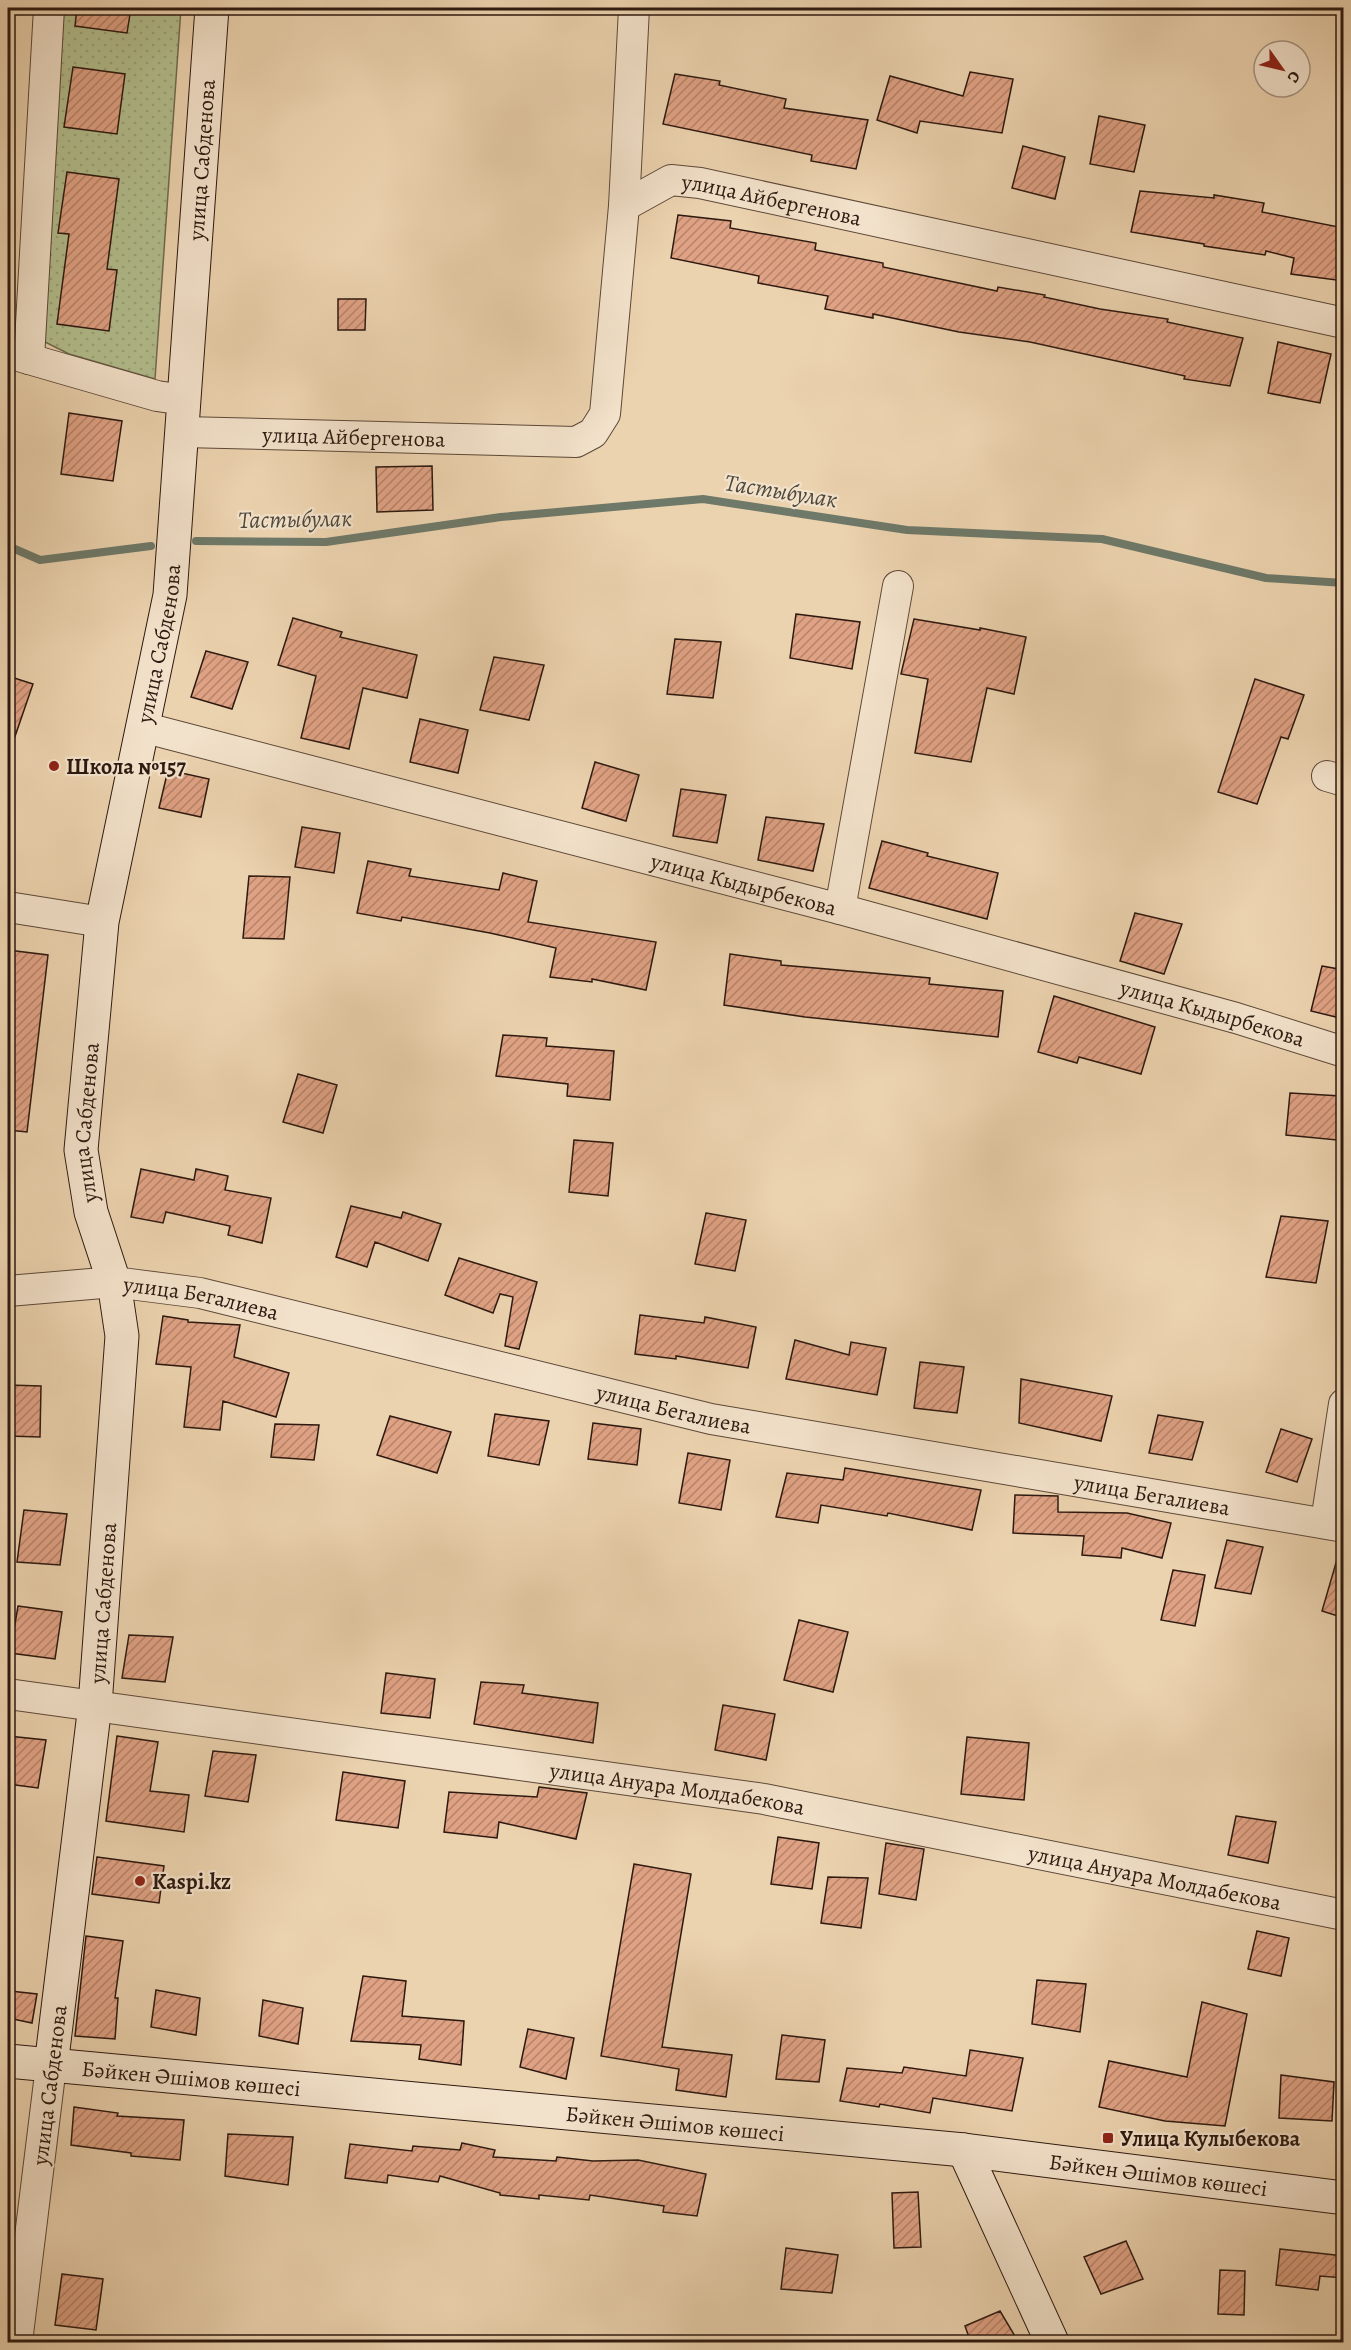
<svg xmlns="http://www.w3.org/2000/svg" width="1351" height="2350" font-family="Alegreya,serif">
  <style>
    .grass { fill: url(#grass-dots); stroke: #706c4f; stroke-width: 1.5 }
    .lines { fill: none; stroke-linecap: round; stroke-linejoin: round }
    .stream { stroke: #6e7969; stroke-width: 8 }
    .building { fill: url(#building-hatch); stroke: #2d1910; stroke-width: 1.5 }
    .street-casing { stroke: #5d4838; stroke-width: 32 }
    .secondary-casing { stroke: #2d1910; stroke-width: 35 }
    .street { stroke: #f3e2cb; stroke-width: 30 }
    .secondary { stroke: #f3e2cb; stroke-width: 33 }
    .poi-dot { fill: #8f2418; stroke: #f3e2cb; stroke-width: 2 }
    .labels { text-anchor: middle; stroke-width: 4.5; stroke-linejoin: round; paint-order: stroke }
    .street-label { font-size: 22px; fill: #2d1910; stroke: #f3e2cb }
    .poi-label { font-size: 22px; font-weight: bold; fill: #2d1910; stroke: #f3e2cb; text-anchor: start }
    .water-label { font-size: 24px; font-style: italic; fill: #4e493d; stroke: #f3e2cb }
  </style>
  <defs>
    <pattern id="grass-dots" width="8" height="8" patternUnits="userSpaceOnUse" patternTransform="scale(1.5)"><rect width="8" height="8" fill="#b3be8e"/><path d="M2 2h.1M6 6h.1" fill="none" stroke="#9aa379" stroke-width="1.8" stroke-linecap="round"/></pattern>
    <pattern id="building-hatch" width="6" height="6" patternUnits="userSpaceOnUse" patternTransform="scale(1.5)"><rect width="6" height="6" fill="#e0a284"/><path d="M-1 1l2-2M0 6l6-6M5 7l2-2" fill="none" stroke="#b6836b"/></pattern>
  </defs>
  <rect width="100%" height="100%" fill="#ecd3af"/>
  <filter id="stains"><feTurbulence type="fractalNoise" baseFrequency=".00333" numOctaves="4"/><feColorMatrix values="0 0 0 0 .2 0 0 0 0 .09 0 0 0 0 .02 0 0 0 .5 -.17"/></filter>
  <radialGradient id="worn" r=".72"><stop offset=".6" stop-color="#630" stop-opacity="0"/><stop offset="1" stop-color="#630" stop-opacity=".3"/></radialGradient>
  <path class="grass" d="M64,8H181L155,379L69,354L45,342L42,330Z"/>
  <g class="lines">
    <path class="stream" d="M196,541L326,542L501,517L703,499L907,530L1102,539L1266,578L1344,583
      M8,546L40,560L151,546"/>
  </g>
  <path class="building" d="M77,8H131L127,33L75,26Z
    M73,67L125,74L117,134L64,127Z
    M970,72L1013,79L1002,133L920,121L917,133L877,120L890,76L963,96Z
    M675,74L720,81L719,85L786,99L784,108L868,120L856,169L811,161L812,155L663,124Z
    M1099,116L1145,125L1134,172L1090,164Z
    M1023,146L1065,157L1055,199L1012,188Z
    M67,172L119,179L107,269L117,270L109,331L57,324L69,234L58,233Z
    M1140,191L1214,198V195L1264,203L1262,212L1344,228V281L1291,274L1294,258L1266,251L1265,255L1204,246V244L1131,232Z
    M678,215L731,221L730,228L816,243L815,250L883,263V267L997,291L998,287L1045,295L1044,297L1100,309L1168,319L1167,322L1243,338L1230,386L1184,379L1185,376L1030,342L959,332L873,314V318L825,309L828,296L758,283L759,276L671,258Z
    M338,299H366L365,330H338Z
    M1278,342L1331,354L1320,403L1268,393Z
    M69,413L122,421L113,481L61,474Z
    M432,466L433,510L377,512L376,467Z
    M796,614L860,622L852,669L790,658Z
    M293,618L342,632L340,637L417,655L407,698L363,688L349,749L301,738L316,676L278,665Z
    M914,619L980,630V628L1026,637L1014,694L987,688L971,762L915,753L928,679L901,674Z
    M675,639L721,642L713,698L667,694Z
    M206,651L248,662L232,709L191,697Z
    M494,657L544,665L529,720L480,710Z
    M8,676L33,684L11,748L8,747Z
    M1255,679L1304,695L1288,739L1281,737L1257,804L1218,792Z
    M420,719L468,730L458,773L410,762Z
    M595,762L639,775L626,821L582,808Z
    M168,770L209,779L201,817L159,808Z
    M681,789L726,795L717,843L673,836Z
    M766,817L824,824L813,871L758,860Z
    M302,827L340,833L334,873L295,867Z
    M882,841L928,853L927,856L998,873L987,919L869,888Z
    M368,861L411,869L409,876L499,890L503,873L537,881L528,922L656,942L646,990L592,979V982L550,977L556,948L490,933L402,917L401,921L357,913Z
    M249,876L290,877L284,939L243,938Z
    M1135,913L1182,924L1164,974L1120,961Z
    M8,950L48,955L27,1132L8,1130Z
    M730,954L781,961V965L930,978L929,984L1003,991L998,1037L805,1017L724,1005Z
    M1322,966L1344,970V1019L1311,1011Z
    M1054,996L1155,1027L1141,1074L1079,1057L1077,1063L1038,1052Z
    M503,1035L547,1038L546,1046L614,1051L610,1100L567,1096L568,1084L496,1076Z
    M298,1074L337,1085L323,1133L283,1122Z
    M1290,1093L1341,1096L1337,1140L1286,1135Z
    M574,1140L613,1143L608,1196L569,1192Z
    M141,1169L194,1180L196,1169L228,1176L225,1190L271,1198L262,1243L228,1235L230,1226L166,1212L163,1223L131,1217Z
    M351,1206L401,1218L403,1212L441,1224L428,1261L375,1242L367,1267L336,1257Z
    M706,1213L746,1220L735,1271L695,1264Z
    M1281,1216L1328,1221L1316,1283L1266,1277Z
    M459,1258L537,1282L519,1349L505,1346L513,1297L500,1294L493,1313L445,1295Z
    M640,1315L704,1323L705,1317L756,1327L748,1368L676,1356V1359L635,1354Z
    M163,1316L188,1320V1322L240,1325L234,1357L289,1373L276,1417L223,1401L220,1430L184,1427L191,1367L156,1364Z
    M795,1340L849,1355L851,1342L886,1348L877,1395L786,1379Z
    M920,1362L964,1367L957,1413L914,1408Z
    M1021,1379L1112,1396L1101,1441L1019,1423Z
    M8,1385L41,1386L40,1437L8,1436Z
    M495,1414L549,1421L539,1465L488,1456Z
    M1158,1415L1203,1422L1192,1460L1149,1453Z
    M390,1416L451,1432L437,1473L377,1455Z
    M593,1423L641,1429L637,1465L588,1459Z
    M275,1424L319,1425L314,1460L271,1457Z
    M1281,1429L1312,1439L1297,1482L1266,1472Z
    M688,1453L730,1460L721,1510L679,1503Z
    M845,1468L981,1490L972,1530L888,1513L887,1516L821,1505L818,1523L776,1517L787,1473L843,1480Z
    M1015,1495L1058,1496V1512L1127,1513L1171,1523L1162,1558L1122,1548L1121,1558L1082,1555L1084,1536L1013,1533Z
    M24,1510L67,1514L60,1565L17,1562Z
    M1227,1540L1263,1547L1251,1594L1215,1588Z
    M1338,1556H1344V1618L1322,1611Z
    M1173,1570L1205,1575L1195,1626L1161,1620Z
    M18,1606L62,1612L55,1659L10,1653Z
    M799,1620L848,1632L833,1692L784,1680Z
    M129,1635L173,1637L165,1682L122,1678Z
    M386,1673L435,1679L430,1718L381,1713Z
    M481,1682L524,1685L522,1693L598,1703L593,1743L474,1724Z
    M723,1705L775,1714L766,1760L715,1750Z
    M8,1736L46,1740L38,1788L8,1784Z
    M117,1736L158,1742L150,1791L189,1795L184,1832L106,1821Z
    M967,1737L1029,1743L1024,1800L961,1794Z
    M213,1751L256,1755L248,1802L205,1796Z
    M343,1772L405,1781L398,1828L336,1820Z
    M539,1787L587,1793L576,1839L499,1822L497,1838L444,1832L449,1792L537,1797Z
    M1236,1816L1276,1822L1268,1863L1228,1855Z
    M778,1837L819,1843L812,1889L771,1884Z
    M886,1843L924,1849L916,1900L879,1894Z
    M97,1857L164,1866L159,1903L92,1894Z
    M634,1864L691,1874L662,2047L732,2055L726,2097L676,2090L679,2069L601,2056Z
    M828,1877L868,1878L861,1928L821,1923Z
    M1257,1931L1289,1938L1281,1976L1248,1969Z
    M86,1936L123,1941L115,1998H118L115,2039L75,2036Z
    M363,1976L406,1981L402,2016L464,2021L461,2065L419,2059L421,2045L351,2041Z
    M1037,1980L1086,1984L1080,2032L1032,2024Z
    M156,1990L200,1998L196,2035L151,2027Z
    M10,1991L37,1994L32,2023L8,2018Z
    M263,2000L303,2008L298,2044L259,2036Z
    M1202,2002L1247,2014L1225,2126L1165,2121L1099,2107L1109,2061L1187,2077Z
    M528,2029L574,2038L566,2079L520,2067Z
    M782,2035L825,2040L819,2082L776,2079Z
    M970,2050L1023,2058L1012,2111L933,2098L930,2113L880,2104L879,2107L840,2101L847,2068L902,2073L904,2067L966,2076Z
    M1281,2075L1334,2082L1332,2121L1279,2118Z
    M74,2107L118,2113L117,2116L184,2120L180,2160L131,2156V2153L71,2145Z
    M228,2134L293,2137L288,2185L225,2176Z
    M462,2143L495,2150L493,2157L556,2161L557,2157L593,2161L638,2160L706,2174L697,2216L663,2212L664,2206L590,2195L589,2200L539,2195V2199L500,2195V2193L440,2176L438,2182L388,2175L387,2183L345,2178L350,2144L412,2151L413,2146L460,2150Z
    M918,2192L921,2247L894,2248L892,2193Z
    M1126,2241L1143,2279L1101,2294L1084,2257Z
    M786,2248L838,2255L832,2293L781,2289Z
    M1280,2249L1344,2256V2278L1320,2276L1318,2290L1276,2285Z
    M1220,2270L1245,2271L1244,2315L1218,2314Z
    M62,2274L103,2279L96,2330L55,2325Z
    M1000,2311L1019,2343H971L965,2326Z"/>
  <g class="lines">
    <defs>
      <g id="street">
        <path d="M624,206L634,8"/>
        <path d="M8,353L157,396L184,400"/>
        <path d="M29,359L49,8"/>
        <path id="s1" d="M183,432L576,442L593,433L605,414L624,206L671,180L700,183L1344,323"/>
        <path id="s2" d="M142,727L840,909L1236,1018L1344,1052"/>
        <path d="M1327,776L1344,781"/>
        <path d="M8,907L102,922"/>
        <path d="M840,909L898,586"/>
        <path id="s3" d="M8,1291L114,1282L200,1293L711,1419L1344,1527"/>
        <path d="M1326,1522L1344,1404"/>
        <path id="s4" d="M8,1694L764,1799L1344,1915"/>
        <path d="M17,2342L51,2066"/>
      </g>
      <g id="secondary">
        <path id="s5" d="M8,2061L964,2150L1344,2198"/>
        <path id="s6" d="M51,2066L95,1705L122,1336L114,1282L91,1212L81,1150L102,922L170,595L212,8"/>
        <path d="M964,2150L1052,2342"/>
      </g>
    </defs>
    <use href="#street" class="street-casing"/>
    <use href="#secondary" class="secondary-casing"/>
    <use href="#street" class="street"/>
    <use href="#secondary" class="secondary"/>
  </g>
  <g class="poi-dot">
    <circle cx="54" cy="766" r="6"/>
    <circle cx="140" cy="1881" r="6"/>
    <rect x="1102" y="2132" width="12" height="12" rx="3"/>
  </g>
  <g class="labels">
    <g class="street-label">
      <text dy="8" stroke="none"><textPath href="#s6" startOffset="1924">улица Сабденова</textPath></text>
      <text dy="8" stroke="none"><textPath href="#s1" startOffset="800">улица Айбергенова</textPath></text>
      <text dy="8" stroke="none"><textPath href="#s1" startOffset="171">улица Айбергенова</textPath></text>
      <text dy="8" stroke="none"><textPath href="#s6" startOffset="1438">улица Сабденова</textPath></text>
      <text dy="8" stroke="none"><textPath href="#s2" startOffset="622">улица Кыдырбекова</textPath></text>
      <text dy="8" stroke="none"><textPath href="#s2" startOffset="1108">улица Кыдырбекова</textPath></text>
      <text dy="8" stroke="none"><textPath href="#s6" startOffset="952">улица Сабденова</textPath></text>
      <text dy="8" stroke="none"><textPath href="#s3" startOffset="195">улица Бегалиева</textPath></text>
      <text dy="8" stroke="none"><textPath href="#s3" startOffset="681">улица Бегалиева</textPath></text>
      <text dy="8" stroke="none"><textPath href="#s3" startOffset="1167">улица Бегалиева</textPath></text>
      <text dy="8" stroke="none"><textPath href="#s6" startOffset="466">улица Сабденова</textPath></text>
      <text dy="8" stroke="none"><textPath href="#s4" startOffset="676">улица Ануара Молдабекова</textPath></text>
      <text dy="8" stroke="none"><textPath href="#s4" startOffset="1162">улица Ануара Молдабекова</textPath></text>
      <text dy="8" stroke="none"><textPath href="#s5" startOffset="184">Бәйкен Әшімов көшесі</textPath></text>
      <text transform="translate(49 2085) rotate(-83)" y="8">улица Сабденова</text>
      <text dy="8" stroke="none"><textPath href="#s5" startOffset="670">Бәйкен Әшімов көшесі</textPath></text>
      <text dy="8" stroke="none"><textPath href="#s5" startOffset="1156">Бәйкен Әшімов көшесі</textPath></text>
    </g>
    <g class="poi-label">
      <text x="66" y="774">Школа №157</text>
      <text x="152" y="1889">Kaspi.kz</text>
      <text x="1120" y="2146">Улица Кулыбекова</text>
    </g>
    <g class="water-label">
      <text transform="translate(781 491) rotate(9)" y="8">Тастыбулак</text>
      <text transform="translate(295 519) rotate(-1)" y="8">Тастыбулак</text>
    </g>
  </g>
  <rect width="1351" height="2350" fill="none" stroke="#ecd3af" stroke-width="30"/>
  <rect x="9" y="9" width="1333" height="2332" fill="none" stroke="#2d1910" stroke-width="3"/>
  <rect x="15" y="15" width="1321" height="2320" fill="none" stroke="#2d1910" stroke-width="1.5"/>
  <g transform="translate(1282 69) rotate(124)"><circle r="28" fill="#f3e2cb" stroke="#a49280" stroke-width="1.5"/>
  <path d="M0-4.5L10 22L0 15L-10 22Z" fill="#8f2418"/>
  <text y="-9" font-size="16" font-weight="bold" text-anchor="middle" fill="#2d1910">С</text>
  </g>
  <rect width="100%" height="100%" filter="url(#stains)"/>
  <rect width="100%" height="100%" fill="url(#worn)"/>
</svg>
